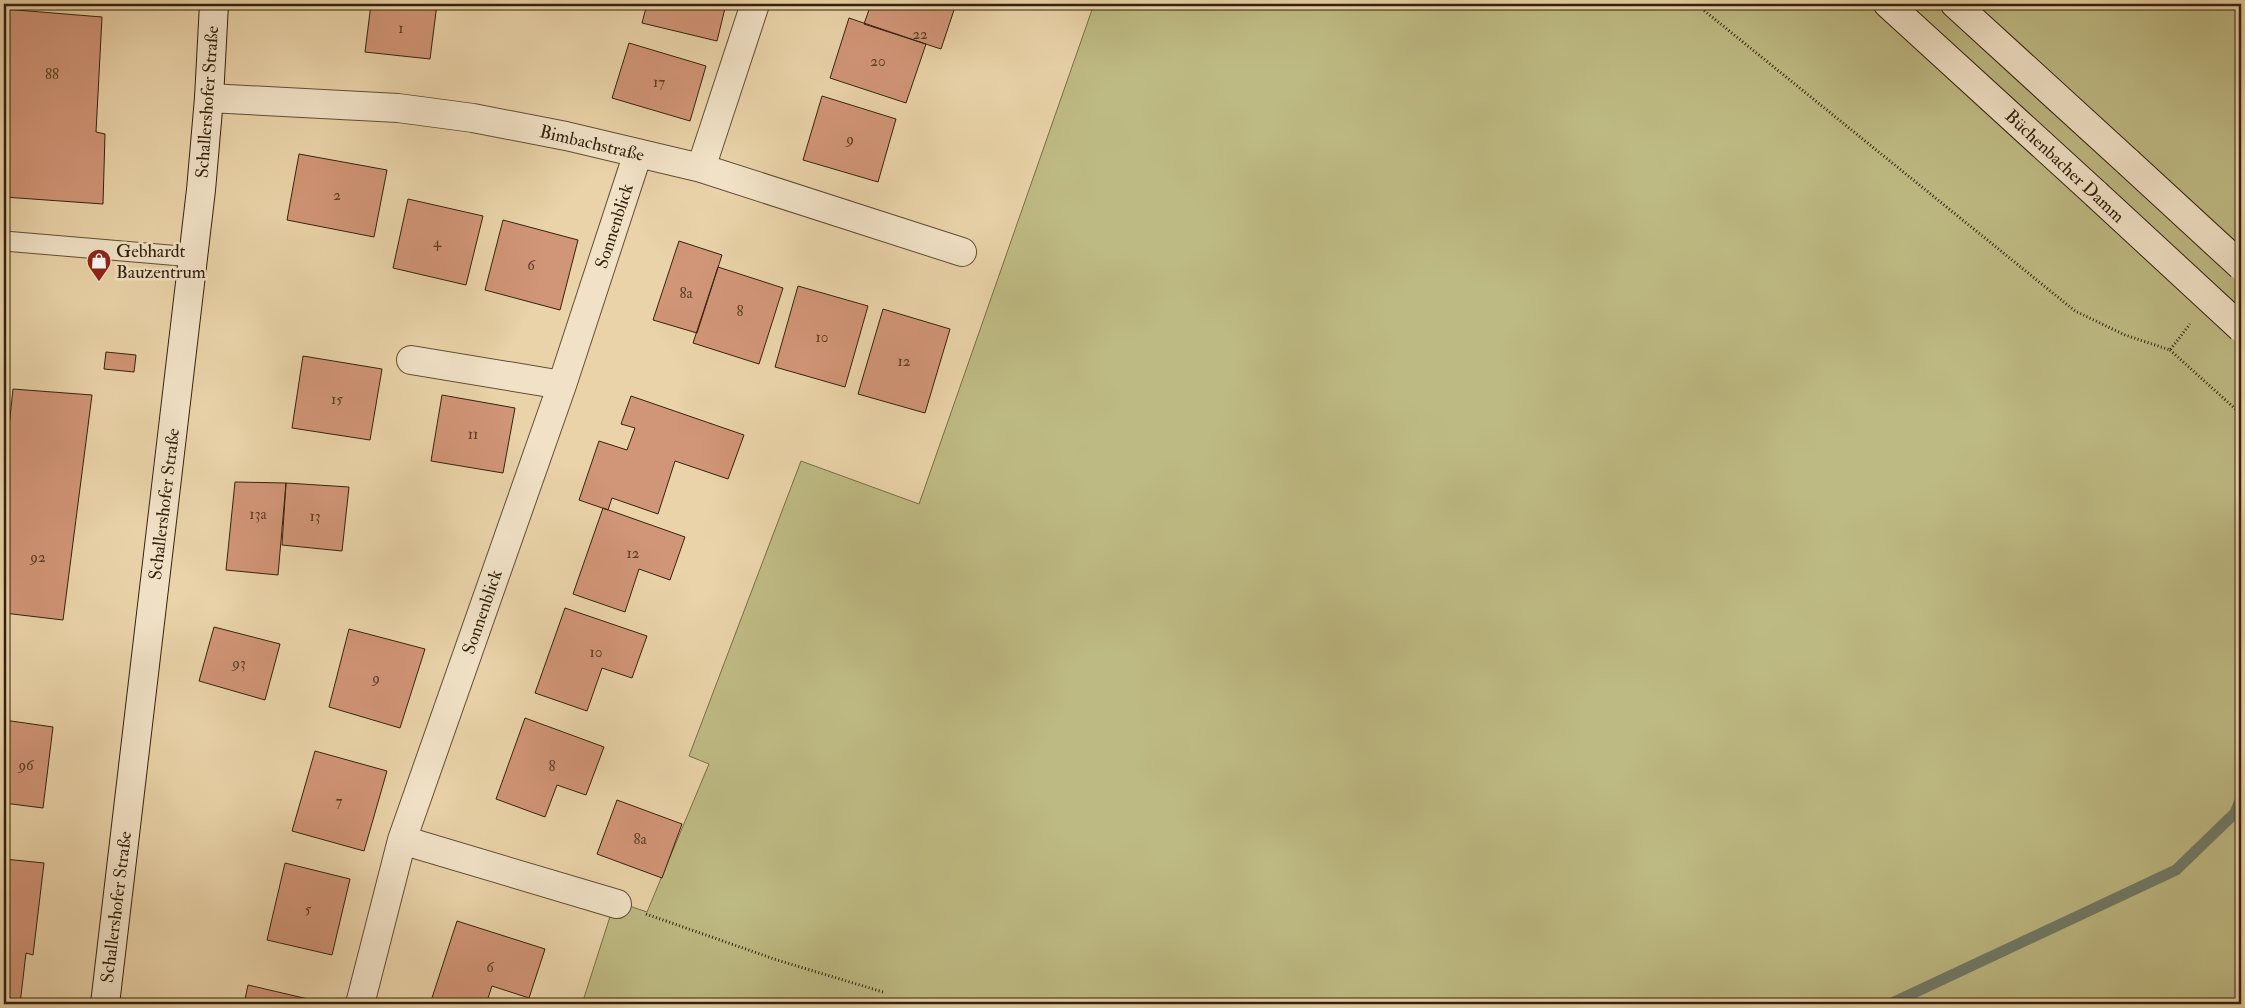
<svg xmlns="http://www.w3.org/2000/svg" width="2245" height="1008" font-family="'IM FELL Double Pica',serif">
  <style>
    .green { fill: #beba83; stroke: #786e48 }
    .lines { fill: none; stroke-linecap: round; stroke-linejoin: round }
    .stream { stroke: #707c69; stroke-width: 11 }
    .building { fill: #d19577; stroke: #33220e }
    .lane-casing { stroke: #614e35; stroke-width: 21 }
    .street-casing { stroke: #614e35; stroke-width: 30 }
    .secondary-casing { stroke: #33220e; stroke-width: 30 }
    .path { stroke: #33220e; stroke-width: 3; stroke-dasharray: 1 2.5; stroke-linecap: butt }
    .lane { stroke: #f1e2c7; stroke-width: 19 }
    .street { stroke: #f1e2c7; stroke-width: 28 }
    .secondary { stroke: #f1e2c7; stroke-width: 28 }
    .secondary-bridge-casing { stroke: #33220e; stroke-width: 30; stroke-linecap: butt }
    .secondary-bridge { stroke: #f1e2c7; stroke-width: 28 }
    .labels { text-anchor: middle; stroke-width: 5; stroke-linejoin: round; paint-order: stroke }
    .number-label { font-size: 15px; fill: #5a3f28 }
    .street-label { font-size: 18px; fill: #33220e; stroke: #f1e2c7 }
    .poi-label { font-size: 18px; fill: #33220e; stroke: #f1e2c7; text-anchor: start }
  </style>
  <rect width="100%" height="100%" fill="#ead3a9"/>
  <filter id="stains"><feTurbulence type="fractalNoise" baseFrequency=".004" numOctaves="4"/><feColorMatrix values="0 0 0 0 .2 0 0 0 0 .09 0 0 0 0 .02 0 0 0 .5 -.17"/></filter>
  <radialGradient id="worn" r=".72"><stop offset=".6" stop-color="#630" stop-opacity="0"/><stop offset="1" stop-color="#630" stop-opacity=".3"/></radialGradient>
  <path class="green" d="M1094,4H2241V1004H582L615,901L647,912L709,764L689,756L801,461L919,504Z"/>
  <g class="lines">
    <path class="stream" d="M1890,1004L2176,870L2235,813L2241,798"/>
  </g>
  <path class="building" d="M371,4H437L430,59L365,52Z
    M647,4H726L717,41L642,23Z
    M871,4H956L941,49L864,24Z
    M4,9L102,17L96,132L105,134L103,204L4,197Z
    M849,18L926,44L906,103L830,78Z
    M629,43L706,66L690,121L612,98Z
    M822,96L896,119L878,182L803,160Z
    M299,154L387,170L374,237L287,220Z
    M408,199L483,216L466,285L393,268Z
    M503,220L578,240L560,310L485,290Z
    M679,241L722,255L697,333L653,320Z
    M718,267L783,288L759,364L693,343Z
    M798,286L868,306L845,387L775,367Z
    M883,309L950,329L925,413L858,394Z
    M106,352L136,355L134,372L104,369Z
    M303,356L382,369L370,440L292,428Z
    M13,389L92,395L63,620L4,613V475Z
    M442,395L515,408L503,473L431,461Z
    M631,396L744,435L728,479L675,461L658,514L612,498L608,510L579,500L599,441L627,450L635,428L621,424Z
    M235,482L286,483L278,575L226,570Z
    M286,483L349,487L342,551L282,545Z
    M603,508L685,537L670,580L639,569L625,612L573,594Z
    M565,608L647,636L632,678L602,668L587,711L535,693Z
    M214,627L280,644L265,700L199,681Z
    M349,629L425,649L400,728L329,707Z
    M525,718L604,747L586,795L557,785L545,817L496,799Z
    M4,720L53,727L43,808L4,803Z
    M315,751L387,771L364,851L292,831Z
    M617,800L682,824L662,878L597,854Z
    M4,859L44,863L33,955L26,953L20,1004H4Z
    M285,863L350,879L332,955L267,940Z
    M457,921L545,949L529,998L492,986L486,1004H430Z
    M248,985L308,999L307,1004H244Z"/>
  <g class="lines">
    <defs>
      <path id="lane" d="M4,241L193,257"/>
      <path id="street" d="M209,98L398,108L473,118L566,136L701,168L962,252
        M701,168L755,4
        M411,360L562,385
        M402,840L617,904
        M360,1004L402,840L562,385L638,153"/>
      <path id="secondary" d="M1888,4L2096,194
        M1955,4L2128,162
        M105,1004L201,190L209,98L214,4"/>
    </defs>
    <use href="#lane" class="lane-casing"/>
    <use href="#street" class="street-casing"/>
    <use href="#secondary" class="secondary-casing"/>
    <path class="path" d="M1696,4L2075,311L2125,335L2170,350L2190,324
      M2170,350L2241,414
      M646,914L777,960L883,992"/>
    <use href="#lane" class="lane"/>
    <use href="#street" class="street"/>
    <use href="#secondary" class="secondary"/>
    <defs>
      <path id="secondary-bridge" d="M2128,162L2241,266
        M2096,194L2241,328"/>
    </defs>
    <use href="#secondary-bridge" class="secondary-bridge-casing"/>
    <use href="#secondary-bridge" class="secondary-bridge"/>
  </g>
  <defs>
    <symbol id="shop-pin" viewBox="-11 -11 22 30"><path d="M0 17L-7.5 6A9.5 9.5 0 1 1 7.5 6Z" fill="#8f2418" stroke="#f1e2c7"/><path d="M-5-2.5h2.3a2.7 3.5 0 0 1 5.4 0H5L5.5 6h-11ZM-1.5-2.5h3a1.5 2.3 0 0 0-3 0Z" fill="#fff"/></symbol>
  </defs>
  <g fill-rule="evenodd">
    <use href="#shop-pin" x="85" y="247" width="28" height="38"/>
  </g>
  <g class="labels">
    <g class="number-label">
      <text x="401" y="33">1</text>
      <text x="920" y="39">22</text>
      <text x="878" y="66">20</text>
      <text x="52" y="79">88</text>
      <text x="659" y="87">17</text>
      <text x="850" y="144">9</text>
      <text x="337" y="200">2</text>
      <text x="437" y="247">4</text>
      <text x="531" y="270">6</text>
      <text x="686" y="298">8a</text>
      <text x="740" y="316">8</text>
      <text x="822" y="342">10</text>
      <text x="904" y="366">12</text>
      <text x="337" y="404">15</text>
      <text x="473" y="439">11</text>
      <text x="258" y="519">13a</text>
      <text x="315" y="521">13</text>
      <text x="633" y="558">12</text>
      <text x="38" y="562">92</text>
      <text x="596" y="657">10</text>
      <text x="239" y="668">93</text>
      <text x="376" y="683">9</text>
      <text x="26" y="770">96</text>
      <text x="552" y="771">8</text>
      <text x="339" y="806">7</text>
      <text x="640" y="844">8a</text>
      <text x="308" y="914">5</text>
      <text x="490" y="972">6</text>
    </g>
    <g class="street-label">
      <text transform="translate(207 102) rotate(-86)" y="6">Schallershofer Straße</text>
      <text transform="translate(592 143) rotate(13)" y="6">Bimbachstraße</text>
      <text transform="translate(2065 166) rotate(43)" y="6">Büchenbacher Damm</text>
      <text transform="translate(614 226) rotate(-72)" y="6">Sonnenblick</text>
      <text transform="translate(164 504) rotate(-83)" y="6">Schallershofer Straße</text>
      <text transform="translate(482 612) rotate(-71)" y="6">Sonnenblick</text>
      <text transform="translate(116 907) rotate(-83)" y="6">Schallershofer Straße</text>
    </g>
    <g class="poi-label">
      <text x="116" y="257">Gebhardt<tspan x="116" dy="21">Bauzentrum</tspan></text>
    </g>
  </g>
  <rect width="2245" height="1008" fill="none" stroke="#ead3a9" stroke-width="20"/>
  <rect x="5" y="5" width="2235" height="998" fill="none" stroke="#33220e" stroke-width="2.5"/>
  <rect x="10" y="10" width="2225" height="988" fill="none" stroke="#33220e"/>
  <rect width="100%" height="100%" filter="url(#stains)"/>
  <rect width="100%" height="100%" fill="url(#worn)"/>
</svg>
